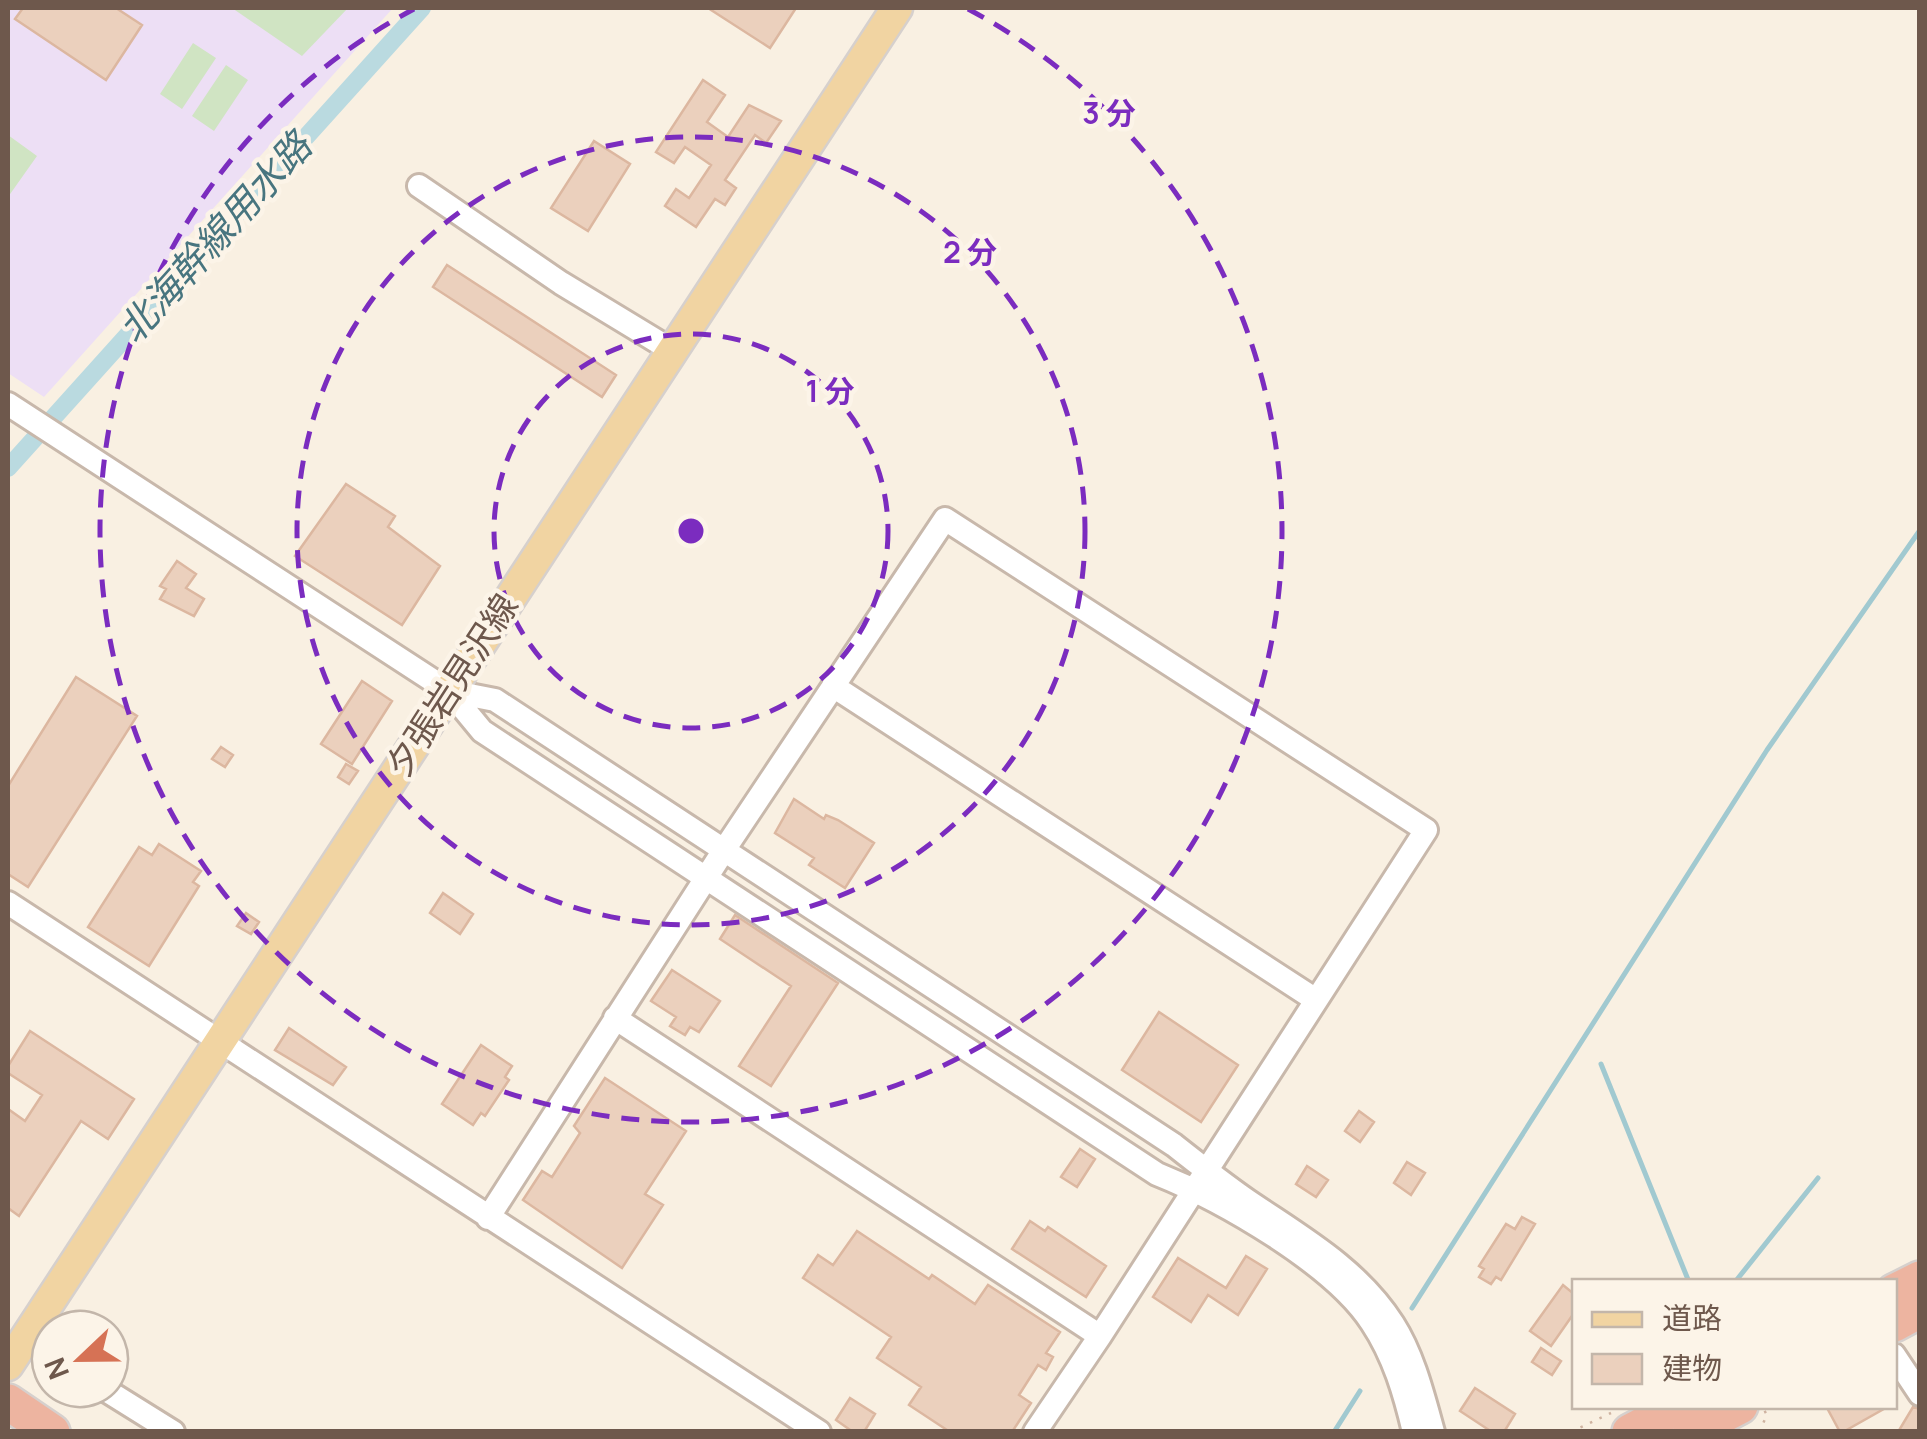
<svg xmlns="http://www.w3.org/2000/svg" width="1927" height="1439" font-family="Manrope,'Noto Sans JP',sans-serif">
  <style>
    .education { fill: #eddff5 }
    .green { fill: #d0e4c3 }
    .lines { fill: none; stroke-linecap: round; stroke-linejoin: round }
    .stream { stroke: #a1c9d0; stroke-width: 5 }
    .canal { stroke: #badae0; stroke-width: 18 }
    .building { fill: #ebd0bd; stroke: #dcb7a0; stroke-width: 2.5 }
    .minor-casing { stroke: #c8b8ab; stroke-width: 28 }
    .major-casing { stroke: #d6d0cd; stroke-width: 35 }
    .highway-casing { stroke: #d6d0cd; stroke-width: 40 }
    .path { stroke: #cfb3a1; stroke-width: 2.5; stroke-dasharray: 2.5 8; stroke-linecap: butt }
    .minor { stroke: #fff; stroke-width: 22 }
    .major { stroke: #f1d4a2; stroke-width: 30 }
    .highway { stroke: #edb4a0; stroke-width: 35 }
    .ring { fill: none; stroke: #7b2cbf; stroke-width: 5; stroke-dasharray: 18 12 }
    .labels { text-anchor: middle; stroke-width: 9; stroke-linejoin: round; paint-order: stroke }
    .street-label { font-size: 35px; fill: #6e584c; stroke: #fcf4e8 }
    .water-label { font-size: 38px; font-style: italic; fill: #48757f; stroke: #fcf4e8 }
    .centre { fill: #7b2cbf; stroke: #fcf4e8; stroke-width: 5 }
    .ring-label { font-size: 30px; text-anchor: middle; font-weight: bold; fill: #7b2cbf; stroke: #fcf4e8; stroke-width: 9; stroke-linejoin: round; paint-order: stroke }
  </style>
  <rect width="100%" height="100%" fill="#f9f0e2"/>
  <path class="education" d="M8,8H393L44,397L8,373Z"/>
  <path class="green" d="M232,8H348L302,56Z
    M193,43L216,58L182,109L160,94Z
    M226,65L248,80L214,131L192,116Z
    M8,135L37,156L8,197Z"/>
  <g class="lines">
    <path class="stream" d="M1601,1064L1689,1282
      M1735,1282L1818,1178
      M1412,1308L1767,750L1920,530
      M1334,1432L1360,1391"/>
    <path class="canal" d="M8,468L422,8"/>
  </g>
  <path class="building" d="M23,8H116L142,25L106,80L15,19Z
    M708,8H796L770,48Z
    M703,80L725,95L707,122L728,137L749,105L781,121L766,143L755,135L725,180L736,188L725,205L715,199L696,227L665,206L676,189L689,198L711,165L685,147L674,163L656,152Z
    M594,141L630,164L588,231L551,208Z
    M447,265L616,375L602,397L433,287Z
    M346,484L395,516L388,527L440,566L402,625L295,556Z
    M177,561L196,574L186,588L204,599L194,616L160,599L166,589L160,586Z
    M76,677L137,716L28,887L8,874V786Z
    M362,681L392,701L352,764L321,744Z
    M221,747L233,755L225,767L212,759Z
    M346,764L358,771L349,784L338,777Z
    M794,799L824,819L826,815L838,820L874,843L845,888L809,865L814,858L775,833Z
    M159,844L201,871L193,882L199,886L149,966L88,927L139,847L152,855Z
    M443,893L473,914L460,934L430,913Z
    M246,913L259,922L251,934L237,926Z
    M735,915L838,983L771,1086L739,1066L791,986L720,939Z
    M672,970L720,1001L699,1032L690,1027L685,1035L670,1026L676,1017L651,1001Z
    M1159,1012L1238,1065L1201,1122L1122,1070Z
    M289,1028L346,1067L333,1085L275,1050Z
    M30,1031L134,1099L108,1139L81,1121L19,1216L8,1208V1109L25,1121L42,1095L8,1073V1066Z
    M481,1045L512,1066L505,1077L509,1080L485,1116L481,1113L473,1125L442,1104Z
    M605,1078L686,1131L645,1194L663,1205L622,1268L523,1200L542,1171L552,1177L580,1133L574,1126Z
    M1359,1111L1374,1122L1360,1142L1345,1131Z
    M1080,1149L1095,1159L1077,1187L1061,1177Z
    M1407,1162L1425,1173L1411,1195L1394,1183Z
    M1307,1166L1328,1180L1316,1197L1296,1184Z
    M1522,1217L1535,1224L1501,1280L1496,1277L1491,1284L1479,1277L1484,1269L1479,1266L1506,1224L1515,1229Z
    M1030,1221L1045,1231L1048,1227L1106,1266L1086,1297L1012,1249Z
    M857,1231L929,1279L932,1275L975,1304L988,1285L1060,1332L1046,1353L1053,1357L1046,1370L1038,1365L1019,1395L1031,1403L1012,1432H950L909,1405L921,1387L877,1358L891,1337L803,1278L818,1255L833,1265Z
    M1246,1256L1267,1269L1238,1315L1208,1295L1191,1322L1153,1297L1178,1258L1226,1288Z
    M1563,1285L1574,1294V1313L1551,1346L1530,1331Z
    M1541,1348L1561,1361L1552,1375L1532,1362Z
    M1475,1388L1515,1414L1504,1432H1492L1460,1411Z
    M850,1398L875,1414L864,1432H853L836,1420Z
    M1826,1406H1889L1843,1432H1840Z
    M1913,1407L1920,1409V1432H1898Z"/>
  <g class="lines">
    <defs>
      <path id="minor" d="M419,186L561,283L673,351
        M8,404L449,691L482,731L1157,1174C1222,1200 1334,1264 1372,1323C1394,1356 1405,1394 1414,1432
        M833,686L1316,1000
        M449,691L495,700L1174,1145C1198,1164 1222,1183 1248,1201C1301,1237 1357,1268 1393,1324C1413,1355 1423,1396 1433,1432
        M8,903L819,1432
        M615,1018L1100,1336
        M488,1218L724,850L945,519L1426,830L1100,1336L1035,1432
        M24,1339L50,1355
        M1894,1355L1920,1394
        M104,1389L173,1432"/>
      <path id="major" d="M8,1365L897,8"/>
      <path id="highway" d="M1894,1292L1920,1279
        M1894,1324L1920,1310
        M8,1402L52,1432
        M1630,1432L1679,1406
        M1691,1432L1740,1406"/>
    </defs>
    <use href="#minor" class="minor-casing"/>
    <use href="#major" class="major-casing"/>
    <use href="#highway" class="highway-casing"/>
    <path class="path" d="M1571,1432L1611,1413
      M1759,1432L1767,1415L1764,1410"/>
    <use href="#minor" class="minor"/>
    <use href="#major" class="major"/>
    <use href="#highway" class="highway"/>
  </g>
  <g class="ring">
    <circle cx="691" cy="531" r="197"/>
    <circle cx="691" cy="531" r="394"/>
    <path d="M968 9A591 591 0 1 1 414 9"/>
  </g>
  <g class="labels">
    <g class="street-label">
      <text transform="translate(452 686) rotate(-57)" y="12">夕張岩見沢線</text>
    </g>
    <g class="water-label">
      <text transform="translate(215 238) rotate(-48)" y="13">北海幹線用水路</text>
    </g>
  </g>
  <circle cx="691" cy="531" r="15" class="centre"/>
  <g class="ring-label">
    <text x="1109" y="124">3 分</text>
    <text x="970" y="263">2 分</text>
    <text x="830" y="402">1 分</text>
  </g>
  <rect width="1927" height="1439" fill="none" stroke="#6e584c" stroke-width="20"/>
  <rect x="1572" y="1279" width="325" height="130" fill="#fcf4e8" stroke="#c3b6aa" stroke-width="2.5"/>
  <rect x="1592" y="1312" width="50" height="15" fill="#f1d4a2" stroke="#c3b6aa" stroke-width="2.5"/>
  <text x="1662" y="1329" font-size="30" fill="#6e584c">道路</text>
  <rect x="1592" y="1354" width="50" height="30" fill="#ebd0bd" stroke="#c3b6aa" stroke-width="2.5"/>
  <text x="1662" y="1379" font-size="30" fill="#6e584c">建物</text>
  <g transform="translate(80 1359) rotate(248)"><circle r="48" fill="#fcf4e8" stroke="#c3b6aa" stroke-width="2.5"/>
  <path d="M0-8L18 38L0 25L-18 38Z" fill="#d67255"/>
  <text y="-15" font-size="28" font-weight="bold" text-anchor="middle" fill="#6e584c">N</text>
  </g>
</svg>
